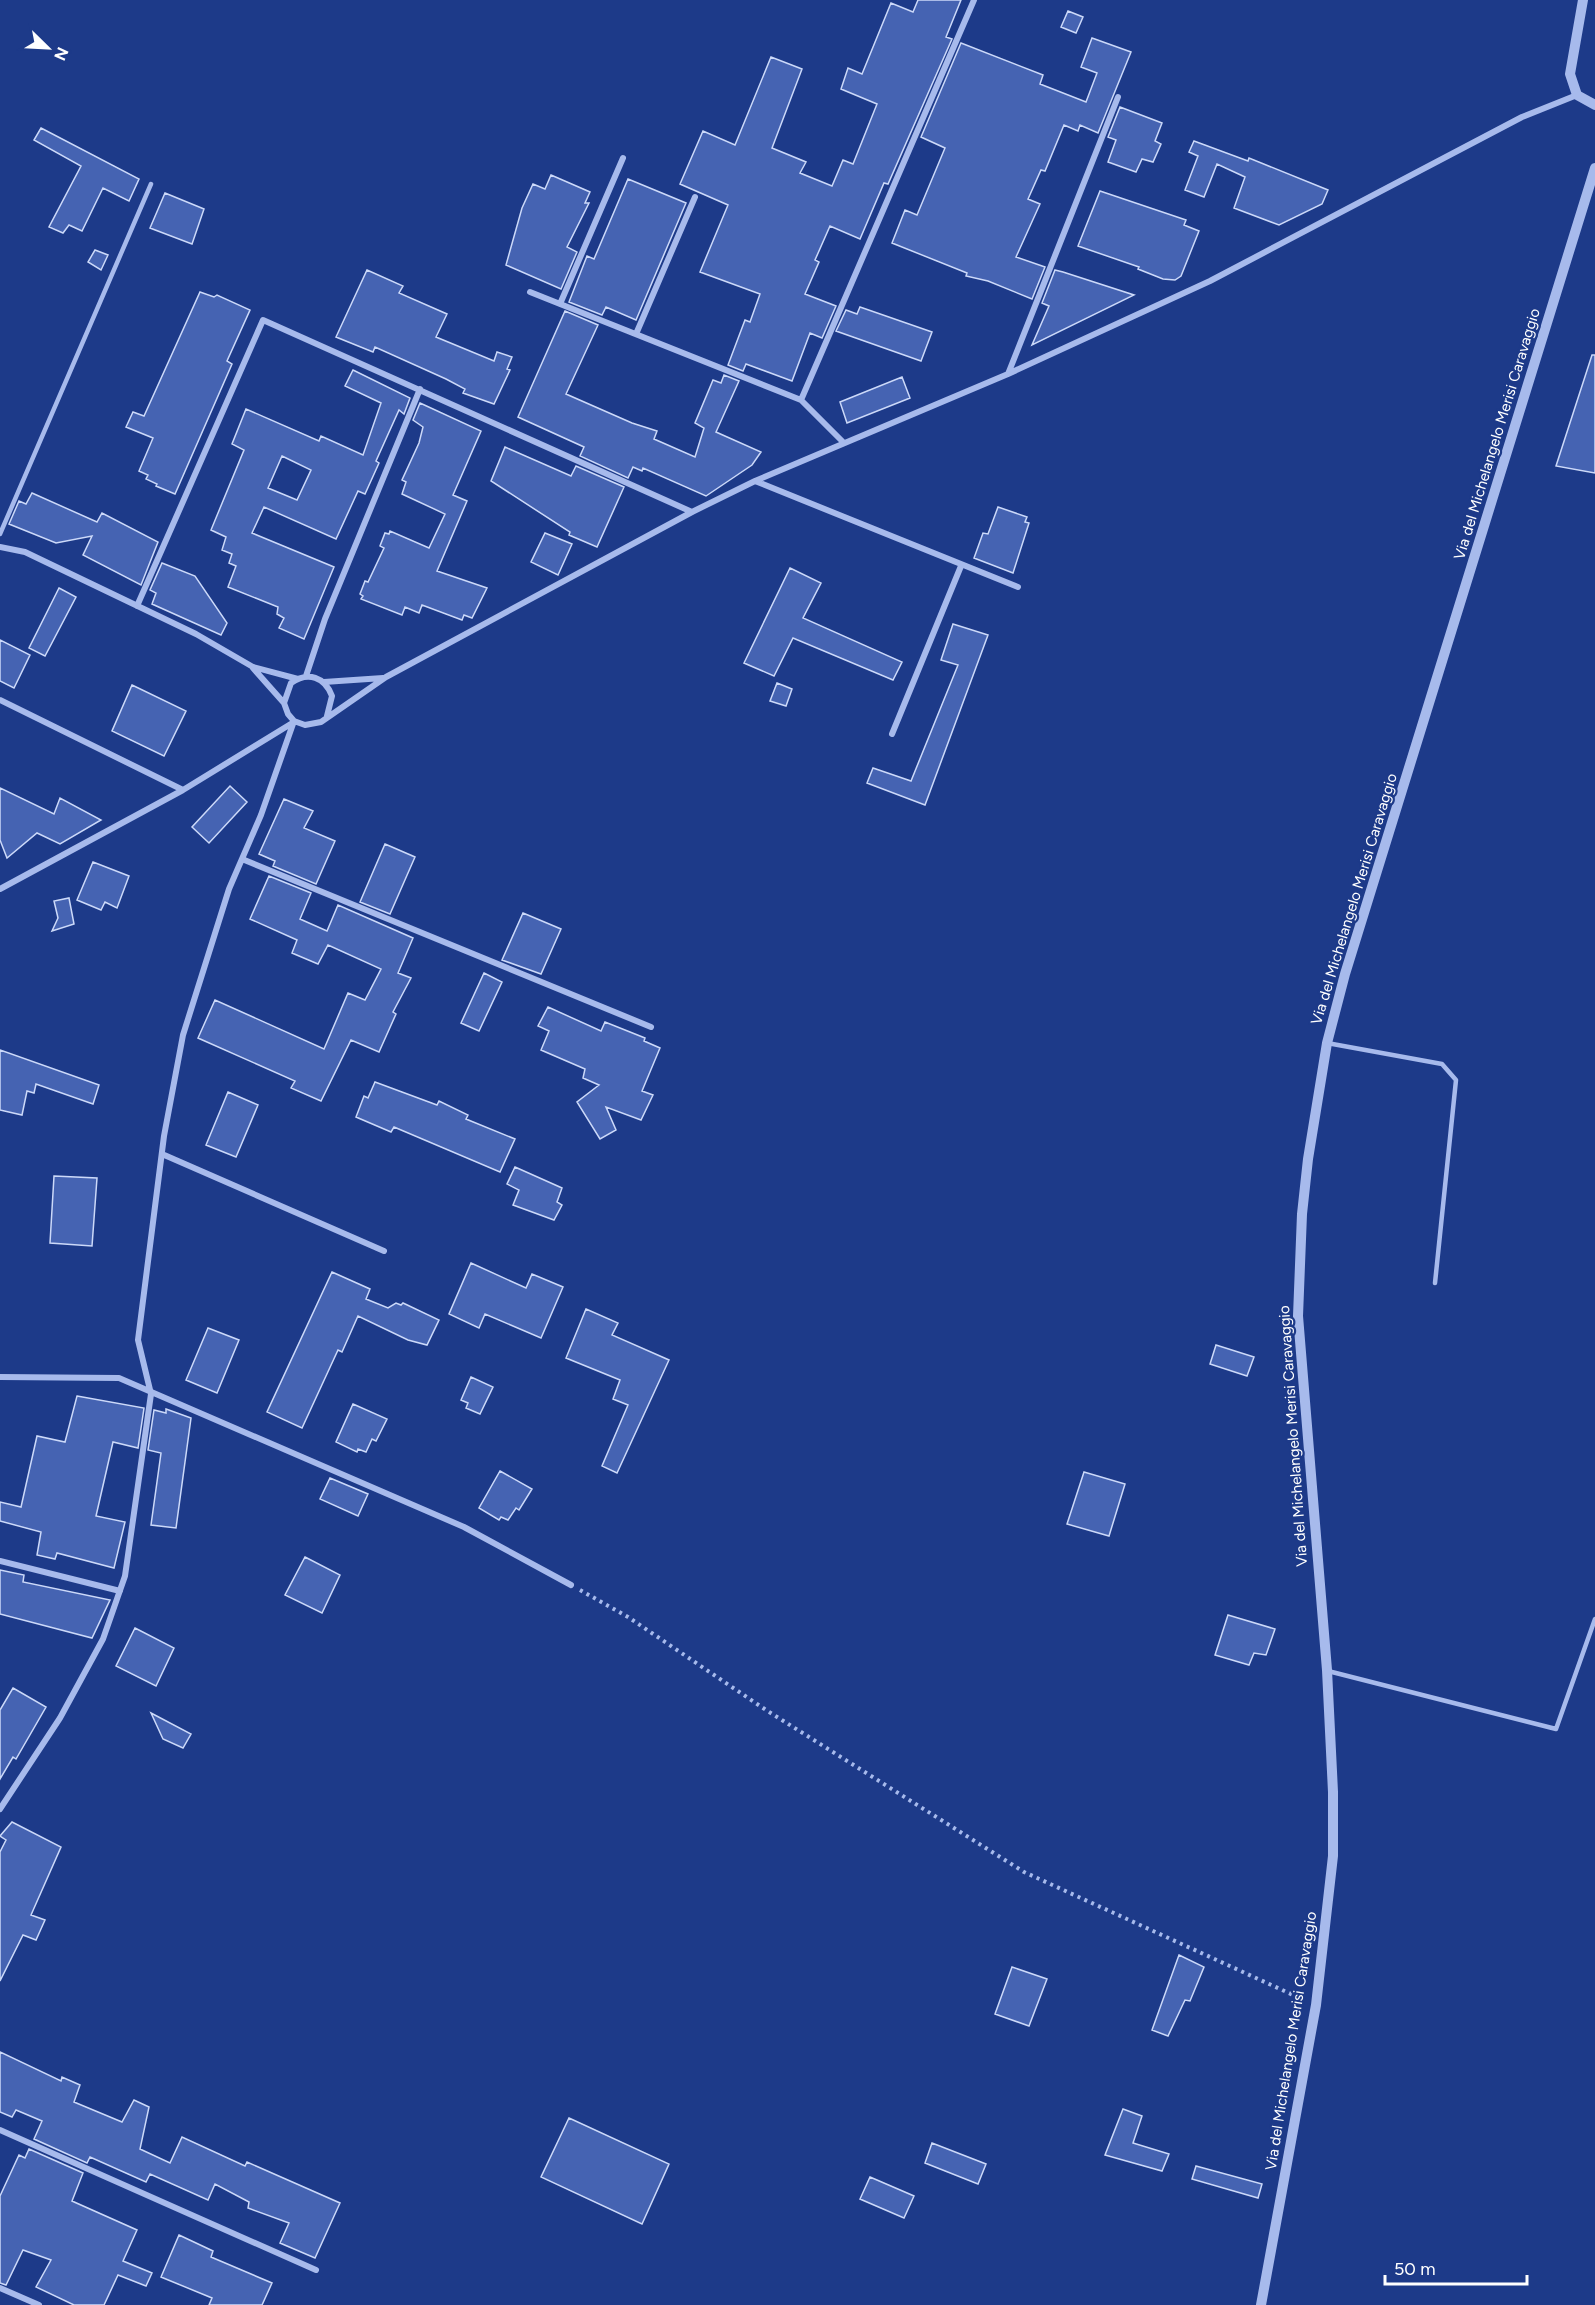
<svg xmlns="http://www.w3.org/2000/svg" width="1595" height="2305" font-family="Figtree,sans-serif">
  <style>
    .building { fill: #4563b2; stroke: #ccd9f9; stroke-width: 1.5; fill-rule: evenodd }
    .lines { fill: none; stroke-linecap: round; stroke-linejoin: round }
    .path { stroke: #a7baec; stroke-width: 4; stroke-dasharray: 3 4.5; stroke-linecap: butt }
    .service { stroke: #a7baec; stroke-width: 4.5 }
    .minor { stroke: #a7baec; stroke-width: 6 }
    .tertiary { stroke: #a7baec; stroke-width: 10 }
    .labels { text-anchor: middle; stroke-width: 4.5; stroke-linejoin: round; paint-order: stroke }
    .street-label { font-size: 15px; fill: #fff; stroke: #1d3a89 }
  </style>
  <rect width="100%" height="100%" fill="#1d3a89"/>
  <path class="building" d="M918,0H961L946,37L952,39L888,184L884,183L860,239L830,226L815,260L819,262L805,294L836,306L822,338L810,333L792,381L746,364L743,371L728,365L745,320L750,322L760,294L700,272L728,205L680,184L703,131L735,145L771,57L802,69L772,148L806,162L800,173L832,186L843,160L853,164L877,104L841,89L848,68L862,74L891,3L913,12Z
    M1068,11L1083,17L1076,33L1061,27Z
    M1092,38L1131,52L1098,133L1080,125L1078,131L1064,125L1045,171L1041,170L1028,199L1040,204L1016,257L1045,267L1032,299L988,281L966,276L967,273L892,243L905,210L917,215L945,148L921,137L961,43L1043,75L1040,84L1086,102L1097,73L1081,67Z
    M1120,107L1162,123L1155,141L1161,144L1153,162L1142,159L1136,172L1108,162L1116,140L1108,137Z
    M41,128L139,179L129,201L103,188L82,231L69,225L63,233L49,227L81,166L34,140Z
    M1194,141L1248,161L1249,158L1328,190L1322,204L1279,225L1234,208L1245,177L1217,164L1204,197L1185,190L1198,156L1189,152Z
    M551,175L590,192L585,203H589L567,247L577,252L561,289L506,265L522,208L533,184L545,189Z
    M628,179L686,203L636,320L606,307L602,315L569,302L587,256L594,259Z
    M1100,191L1186,220L1184,225L1199,231L1181,276L1175,280L1163,279L1138,269L1139,267L1078,246Z
    M165,193L204,209L192,244L150,228Z
    M95,250L108,255L101,270L88,262Z
    M367,270L403,286L399,293L447,314L436,337L494,361L497,352L512,357L507,369L510,370L494,404L463,393L465,389L446,379L375,347L373,352L336,337Z
    M1055,270L1063,272L1134,295L1032,345L1049,306L1042,303Z
    M200,292L214,297L217,295L250,310L227,361L232,364L175,494L156,486L157,484L146,479L148,475L139,471L153,438L126,427L133,412L144,416Z
    M860,307L932,332L921,361L836,331L846,310L857,314Z
    M565,311L598,325L566,394L632,423L657,431L654,439L695,457L704,428L695,423L713,380L721,383L724,375L739,381L716,432L761,452L752,465L706,496L643,468L642,471L633,467L628,478L580,456L584,447L518,417Z
    M1592,355H1595V473L1556,466Z
    M353,370L410,398L404,414L399,410L376,461L379,463L365,494L358,491L336,539L264,507L252,533L334,567L304,639L279,628L284,618L277,614L278,607L228,587L236,566L229,563L232,554L222,550L226,537L211,530L244,450L232,444L246,409L319,441L321,436L363,455L381,403L345,386ZM282,456L311,470L297,500L268,488Z
    M902,377L910,398L847,423L840,402Z
    M420,403L481,431L453,495L467,501L437,571L487,588L472,618L464,615L462,620L422,605L419,613L405,607L402,615L361,599L363,596L360,594L365,581L368,582L384,548L380,546L385,533L389,534L390,531L429,548L445,514L402,494L406,482L402,480L419,443L423,427L413,420Z
    M505,447L571,476L576,466L624,487L597,547L569,535L570,532L491,481Z
    M32,493L97,522L102,513L158,542L141,585L83,555L92,536L56,543L9,524L19,501L26,504Z
    M998,507L1027,517L1025,522L1029,523L1013,573L974,558L983,533L988,534Z
    M545,533L572,544L558,575L531,562Z
    M162,563L195,576L227,623L221,635L152,604L156,593L150,590Z
    M790,568L821,583L803,618L902,662L893,680L793,638L774,676L744,663Z
    M59,588L76,597L45,656L29,648Z
    M953,624L988,635L925,805L867,783L873,768L911,781L958,665L941,660Z
    M0,640L30,655L14,688L0,681Z
    M777,683L792,689L786,706L770,701Z
    M132,685L186,711L164,756L112,731Z
    M230,786L247,802L209,843L192,827Z
    M0,788L54,814L60,798L101,820L60,844L37,833L7,858L0,840Z
    M284,799L313,811L304,828L335,841L316,884L273,866L275,861L259,854Z
    M385,844L415,857L390,914L360,902Z
    M93,862L129,876L117,908L105,902L101,910L77,900Z
    M269,876L311,893L300,919L327,931L338,905L413,938L398,973L411,978L393,1012L396,1014L379,1052L351,1040L321,1101L291,1088L295,1081L198,1038L215,1000L324,1049L348,993L365,1000L381,969L328,945L318,964L292,953L297,940L250,919Z
    M69,898L74,924L52,931L58,918L54,901Z
    M523,913L561,929L541,974L502,960Z
    M484,973L502,982L479,1031L461,1023Z
    M548,1007L601,1031L605,1022L645,1038L644,1041L660,1048L642,1091L653,1095L641,1120L606,1107L616,1130L600,1139L577,1102L599,1085L583,1078L585,1069L541,1050L549,1031L538,1026Z
    M0,1050L99,1085L93,1104L36,1084L34,1093L27,1091L22,1115L0,1110Z
    M375,1082L437,1105L439,1101L468,1115L466,1119L515,1139L500,1172L394,1127L391,1132L356,1117L364,1096L368,1098Z
    M228,1092L258,1105L236,1157L206,1145Z
    M515,1167L562,1188L557,1202L562,1205L554,1220L513,1205L519,1190L507,1184Z
    M54,1176L97,1178L92,1246L50,1243Z
    M471,1263L526,1288L532,1274L563,1287L541,1338L485,1314L479,1328L449,1314Z
    M332,1272L370,1289L366,1299L388,1308L396,1303L401,1305L403,1303L439,1320L427,1345L408,1340L358,1316L342,1352L338,1350L302,1428L267,1412Z
    M586,1309L618,1323L612,1335L669,1360L617,1473L602,1466L628,1405L613,1399L620,1380L566,1358Z
    M208,1328L239,1340L217,1393L186,1380Z
    M1216,1345L1254,1357L1247,1376L1210,1364Z
    M471,1377L493,1387L480,1414L466,1408L468,1403L461,1400Z
    M77,1396L144,1408L138,1448L113,1442L96,1516L125,1522L114,1568L57,1553L55,1559L37,1555L41,1532L0,1521V1502L21,1507L37,1436L65,1442Z
    M353,1404L387,1419L376,1441L372,1439L366,1452L358,1449L357,1452L336,1442Z
    M166,1409L191,1418L176,1528L151,1525L161,1453L148,1450L154,1410L166,1413Z
    M500,1471L532,1489L519,1510L516,1508L508,1520L501,1517L499,1520L479,1508Z
    M1084,1472L1125,1484L1109,1536L1067,1524Z
    M330,1478L368,1494L358,1516L320,1499Z
    M305,1557L340,1575L322,1613L285,1595Z
    M0,1570L24,1575L23,1582L110,1600L92,1638L0,1614Z
    M1228,1615L1275,1629L1266,1655L1254,1653L1249,1665L1215,1655Z
    M135,1628L174,1648L156,1686L116,1666Z
    M13,1688L46,1707L16,1759L13,1757L0,1779V1710Z
    M151,1713L191,1734L183,1748L163,1739Z
    M12,1822L61,1847L31,1915L45,1920L36,1940L23,1935L0,1981V1852L6,1840L0,1836Z
    M1179,1955L1204,1967L1190,2001L1185,2000L1168,2036L1152,2030Z
    M1012,1967L1047,1979L1029,2026L995,2014Z
    M0,2052L61,2081L62,2077L80,2085L74,2102L122,2122L134,2100L149,2107L140,2149L170,2163L182,2137L245,2166L247,2162L340,2203L315,2258L280,2243L289,2223L248,2208L249,2202L215,2184L208,2200L150,2174L146,2182L90,2157L87,2163L34,2139L42,2121L16,2110L12,2117L0,2112Z
    M1123,2109L1142,2116L1133,2143L1169,2154L1162,2171L1105,2155Z
    M569,2118L669,2164L642,2224L541,2177Z
    M932,2143L986,2164L978,2184L925,2163Z
    M29,2149L83,2173L72,2201L137,2230L123,2261L152,2273L146,2286L118,2275L104,2305H74L36,2287L51,2260L23,2250L6,2285L0,2283V2196L19,2155L25,2158Z
    M1196,2166L1262,2184L1258,2198L1192,2179Z
    M870,2177L914,2196L904,2218L860,2199Z
    M179,2235L213,2251L211,2257L272,2283L262,2305H209L212,2298L161,2277Z"/>
  <g class="lines">
    <path class="path" d="M580,1590L628,1617L766,1710L1024,1872L1302,1999"/>
    <path class="service" d="M0,534L151,184
      M1327,1043L1442,1064L1456,1080L1435,1283
      M1328,1671L1556,1729L1595,1619"/>
    <path class="minor" d="M530,292L801,400
      M560,304L623,158
      M636,334L695,197
      M1008,374L1118,97
      M844,443L801,400L974,0
      M755,481L1018,587
      M0,547L25,552L196,634L253,667L298,679
      M137,606L263,320L692,512
      M253,668L284,703
      M306,676L325,619L420,389
      M324,682L383,678
      M0,700L183,790
      M327,716L332,696C325,677 308,671 291,683L284,703L288,714L294,721L305,725L321,722L386,677L692,512L755,481L1008,374L1210,281L1522,117L1577,95
      M892,734L961,566
      M242,859L651,1027
      M0,889L183,790L294,722
      M162,1154L384,1251
      M0,1377L119,1378L464,1527L571,1585
      M0,1561L120,1591
      M0,1809L60,1718L103,1639L125,1576L151,1394L138,1340L164,1136L183,1035L229,889L261,815L294,721
      M0,2130L316,2270
      M0,2288L39,2305"/>
    <path class="tertiary" d="M1583,0L1570,74L1577,95L1595,105
      M1261,2305L1316,2005L1333,1856V1792L1327,1670L1298,1316L1302,1214L1308,1159L1327,1043L1345,974L1595,168"/>
  </g>
  <g class="labels">
    <g class="street-label">
      <text transform="translate(1497 434) rotate(-73)" y="5">Via del Michelangelo Merisi Caravaggio</text>
      <text transform="translate(1354 899) rotate(-73)" y="5">Via del Michelangelo Merisi Caravaggio</text>
      <text transform="translate(1293 1436) rotate(-94)" y="5">Via del Michelangelo Merisi Caravaggio</text>
      <text transform="translate(1291 2041) rotate(-81)" y="5">Via del Michelangelo Merisi Caravaggio</text>
    </g>
  </g>
  <g transform="translate(48 48) rotate(114)" stroke="#1d3a89" stroke-width="4.5" paint-order="stroke">
  <path d="M0-4.5L10 22L0 15L-10 22Z" fill="#ffffff"/>
  <text y="-9" font-size="16" font-weight="bold" text-anchor="middle" fill="#ffffff">N</text>
  </g>
  <path d="M1385 2275v9h142v-9" fill="none" stroke="#ffffff" stroke-width="3"/>
  <text x="1394" y="2275" font-size="18" fill="#ffffff" stroke="#1d3a89" stroke-width="4.5" paint-order="stroke">50 m</text>
</svg>
